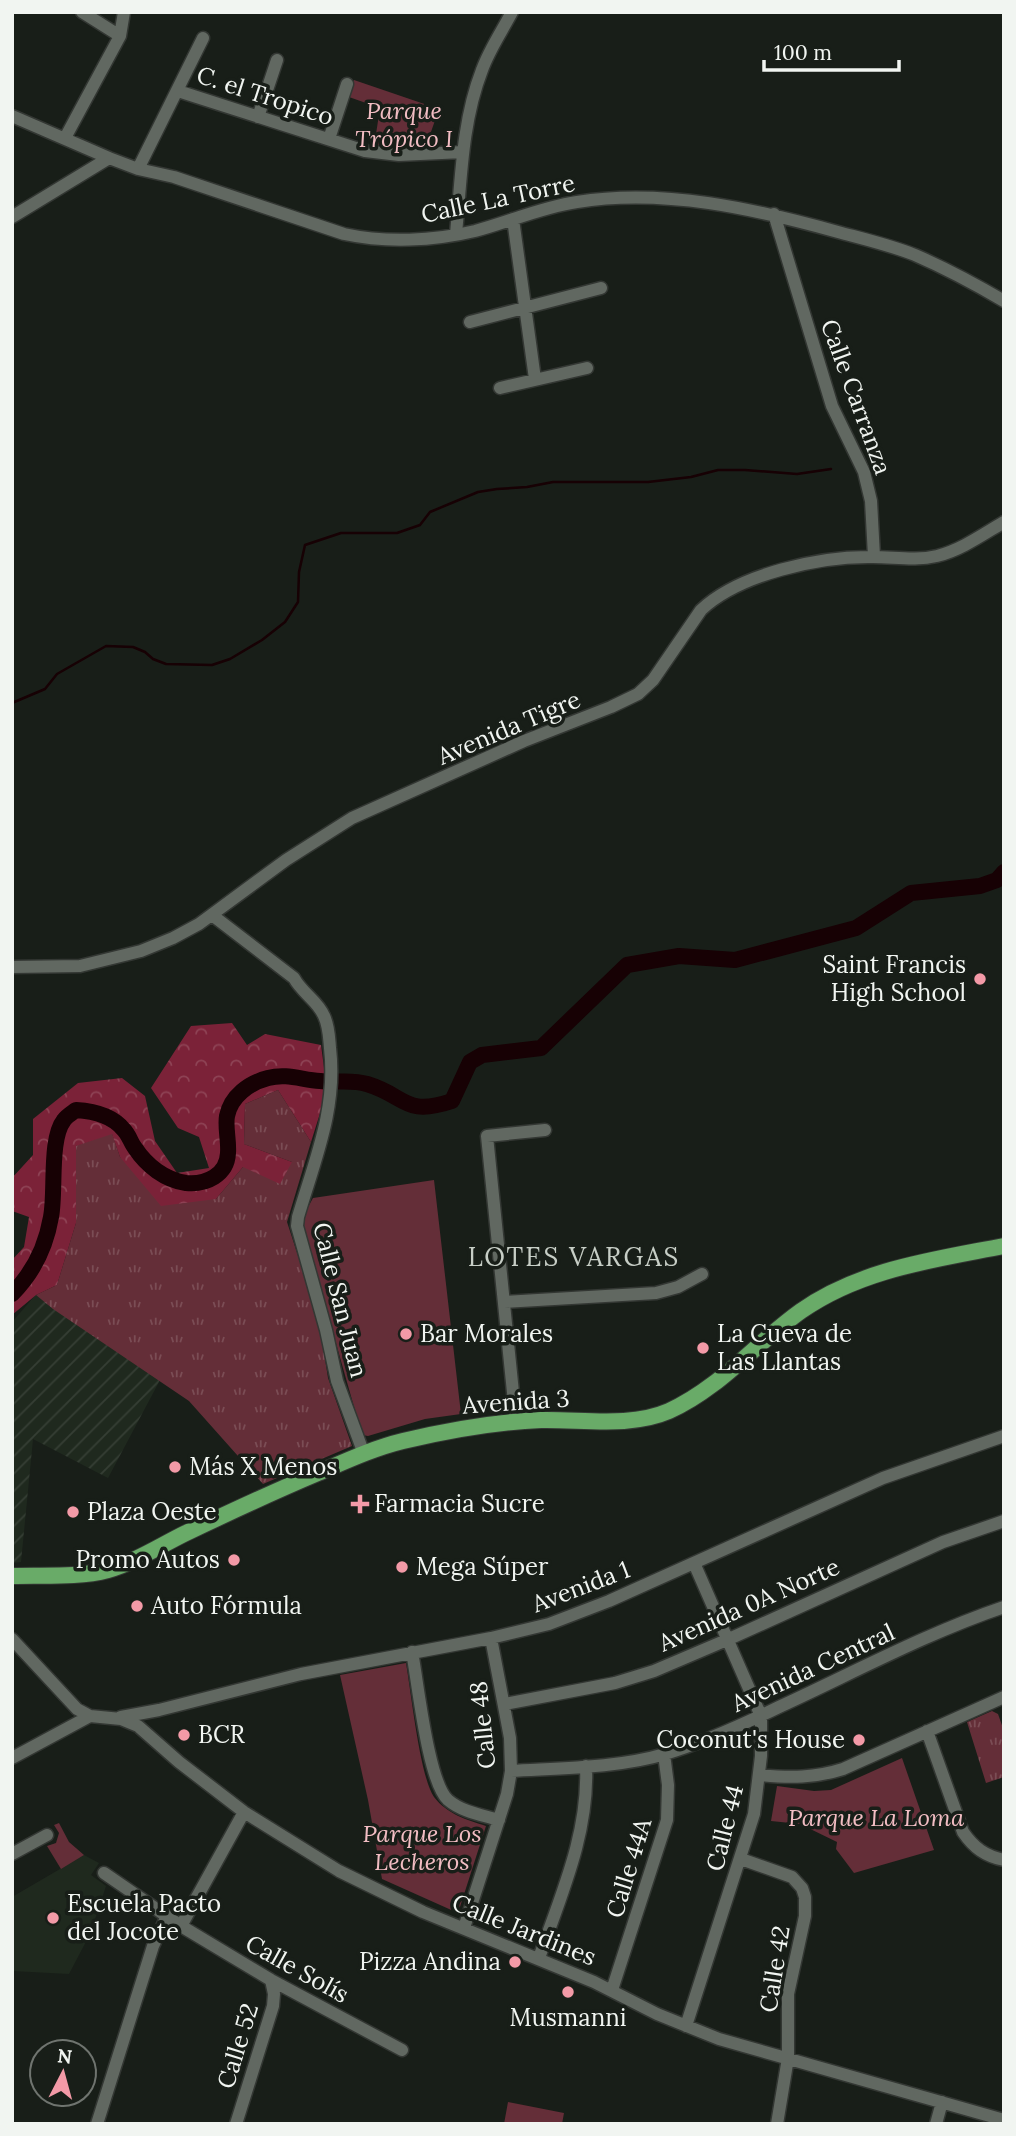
<svg xmlns="http://www.w3.org/2000/svg" width="1016" height="2136" font-family="Lora,serif">
  <style>
    .built { fill: #1f291e }
    .industrial { fill: url(#industrial-furrows) }
    .grass { fill: url(#grass-tufts) }
    .forest { fill: url(#forest-crowns) }
    .park { fill: #642e38 }
    .lines { fill: none; stroke-linecap: round; stroke-linejoin: round }
    .stream { stroke: #170104; stroke-width: 2.5 }
    .river { stroke: #170104; stroke-width: 16 }
    .minor-casing { stroke: #333733; stroke-width: 15 }
    .major-casing { stroke: #333733; stroke-width: 18 }
    .minor { stroke: #616861; stroke-width: 12 }
    .major { stroke: #69ab68; stroke-width: 16 }
    .poi-dot { fill: #f39aa7; stroke: #181e18; stroke-width: 2.5 }
    .labels { text-anchor: middle; stroke-width: 7; stroke-linejoin: round; paint-order: stroke }
    .street-label { font-size: 24px; fill: #f1f5f1; stroke: #181e18 }
    .park-label { font-size: 24px; font-style: italic; fill: #f2bdc3; stroke: #181e18 }
    .poi-label { font-size: 24px; fill: #f1f5f1; stroke: #181e18; text-anchor: start }
    .neighbourhood-label { font-size: 26px; letter-spacing: 2px; fill: #c7cec6; stroke: #181e18 }
  </style>
  <defs>
    <pattern id="industrial-furrows" width="10" height="10" patternUnits="userSpaceOnUse" patternTransform="scale(1.75)"><rect width="10" height="10" fill="#1f291e"/><path d="M-1 1l2-2M0 10L10 0M9 11l2-2" fill="none" stroke="#353e34"/></pattern>
    <pattern id="grass-tufts" width="24" height="20" patternUnits="userSpaceOnUse" patternTransform="scale(1.75)"><rect width="24" height="20" fill="#642e38"/><path d="M3 7l-1-3M5 7V3M7 7l1-3M15 17l-1-3M17 17v-4M19 17l1-3" fill="none" stroke="#7b4d55"/></pattern>
    <pattern id="forest-crowns" width="20" height="18" patternUnits="userSpaceOnUse" patternTransform="scale(1.75)"><rect width="20" height="18" fill="#7b2238"/><path d="M2 6a3 3 0 1 1 6 0M12 15a3 3 0 1 1 6 0" fill="none" stroke="#8e4355"/></pattern>
  </defs>
  <rect width="100%" height="100%" fill="#181e18"/>
  <path class="built" d="M84,1855L99,1863L91,1875L106,1886L90,1934L69,1974L12,1971V1897Z"/>
  <path class="industrial" d="M36,1295L54,1309L160,1380L108,1478L33,1439L21,1562L12,1563V1322Z"/>
  <path class="grass" d="M278,1090L311,1142L287,1222L319,1320L328,1378L352,1446L263,1484L189,1401L53,1309L36,1295L57,1285L76,1223L75,1146L112,1133L120,1157L216,1199L243,1167L292,1162L244,1144L245,1104Z
    M992,1711L998,1714L1004,1731V1777L986,1783L967,1722Z"/>
  <path class="forest" d="M232,1023L247,1045L265,1034L321,1045L327,1091L311,1142L278,1090L245,1104L244,1144L292,1162L280,1184L243,1167L216,1199L161,1206L120,1157L112,1134L76,1146V1223L57,1285L36,1295L12,1315V1260L24,1247L29,1217L12,1211V1178L33,1155V1119L78,1083L122,1078L145,1096L155,1141L177,1173L209,1168L199,1137L178,1128L151,1088L191,1026Z"/>
  <path class="park" d="M354,80L439,109L425,149L407,150L374,147L380,108L349,97Z
    M434,1180L461,1414L425,1419L368,1436L362,1435L301,1220L313,1198Z
    M406,1663C411,1691 420,1777 434,1797C447,1814 467,1820 486,1826L458,1913L382,1879L368,1800L340,1675Z
    M902,1758L934,1850L854,1873L836,1849L837,1842L800,1824L771,1821L777,1786L814,1791L831,1790Z
    M59,1823L69,1842L84,1855L61,1869L47,1846L56,1843L59,1833L54,1825Z
    M508,2102L564,2113L562,2124H504Z"/>
  <g class="lines">
    <path class="stream" d="M12,703L45,689L57,674L106,646L133,647L145,652L153,659L166,664L212,665L230,659L262,640L285,622L298,602L299,572L305,545L341,533H397L420,525L430,512L478,492L497,489L527,487L553,482H648L691,477L718,470H745L797,474L831,469"/>
    <path class="river" d="M12,1294C33,1273 46,1246 51,1217C56,1192 49,1139 64,1120C67,1116 72,1113 76,1110C93,1111 113,1116 124,1130C129,1135 131,1143 135,1148C147,1166 165,1180 186,1183C206,1185 227,1175 228,1153C229,1141 225,1127 227,1116C231,1096 249,1083 268,1078C287,1073 302,1080 320,1081C337,1083 351,1079 367,1084C407,1096 404,1117 452,1101L470,1062L482,1055L541,1048L627,965L679,956L735,960L856,928L911,893L980,886L997,880L1004,872"/>
    <defs>
      <path id="minor" d="M120,36L124,12
        M178,91L365,151L399,155L463,152
        M12,116L109,158
        M258,117L277,60
        M65,138L120,36L82,12
        M329,139L347,84
        M138,169L203,38
        M774,214L832,406L864,472L871,501L874,556
        M12,217L109,158L138,169L174,177L344,234C386,243 433,241 475,231C509,222 542,207 577,202C664,188 755,209 838,232C864,239 890,245 915,255C945,268 975,284 1004,301
        M513,219L535,379
        M456,234C461,180 462,121 482,70C489,50 502,31 512,12
        M470,322L601,288
        M500,388L587,368
        M212,915L294,978C302,993 318,1001 324,1016C329,1026 329,1037 330,1048C337,1109 315,1159 298,1217L297,1226L326,1330L337,1381L364,1454
        M12,967L80,966L141,951L173,938L199,924L286,860L352,818L524,741L611,707L638,694L653,680L701,610C739,574 820,556 873,557C895,557 915,561 937,556C961,550 982,535 1004,522
        M504,1302L656,1293L678,1287L702,1274
        M516,1422L487,1136L545,1130
        M12,1639L77,1709L90,1716L121,1719L138,1726L179,1762L244,1812L339,1871L423,1912L594,1982L657,2014L719,2039L1004,2120
        M412,1652C418,1683 428,1782 448,1800C462,1812 482,1815 499,1820
        M505,1704L615,1683L654,1671L729,1639L943,1542L1004,1521
        M121,1717L159,1710L301,1674L491,1638L549,1624L609,1601L883,1478L1004,1436
        M927,1731L963,1832C974,1848 985,1856 1004,1860
        M12,1758L90,1716
        M511,1771C560,1768 618,1768 665,1754C705,1742 742,1725 779,1707C853,1673 927,1633 1004,1607
        M760,1775C790,1778 815,1778 843,1769L1004,1697
        M12,1854L47,1835
        M741,1859L792,1877L802,1888L805,1897V1916L788,1994V2058L777,2124
        M104,1873L181,1926L271,1980L402,2050
        M181,1926L244,1812
        M464,1928L507,1794L511,1771L510,1738L491,1638
        M539,1958C561,1895 589,1833 586,1766
        M612,1990L667,1820L668,1785L664,1754
        M686,2026L754,1814L761,1756V1716L694,1563
        M97,2124L153,1946L167,1916
        M236,2124L273,2006L274,1994L271,1980
        M936,2124L942,2102"/>
      <path id="major" d="M12,1576C43,1575 78,1578 108,1570C136,1562 161,1545 186,1533C230,1512 273,1492 318,1473C346,1461 374,1448 403,1441C449,1430 494,1422 541,1420C582,1419 630,1428 669,1411C720,1388 756,1343 801,1311C861,1269 933,1260 1004,1246"/>
    </defs>
    <use href="#minor" class="minor-casing"/>
    <use href="#major" class="major-casing"/>
    <use href="#minor" class="minor"/>
    <use href="#major" class="major"/>
  </g>
  <g class="poi-dot">
    <circle cx="980" cy="979" r="7"/>
    <circle cx="406" cy="1334" r="7"/>
    <circle cx="703" cy="1348" r="7"/>
    <circle cx="175" cy="1467" r="7"/>
    <path d="M356.5 1493.5h7v7h7v7h-7v7h-7v-7h-7v-7h7z"/>
    <circle cx="73" cy="1512" r="7"/>
    <circle cx="234" cy="1560" r="7"/>
    <circle cx="402" cy="1567" r="7"/>
    <circle cx="137" cy="1606" r="7"/>
    <circle cx="184" cy="1735" r="7"/>
    <circle cx="859" cy="1740" r="7"/>
    <circle cx="53" cy="1918" r="7"/>
    <circle cx="515" cy="1962" r="7"/>
    <circle cx="568" cy="1992" r="7"/>
  </g>
  <g class="labels">
    <g class="street-label">
      <text transform="translate(265 96) rotate(18)" y="8">C. el Tropico</text>
      <text transform="translate(498 199) rotate(-12)" y="8">Calle La Torre</text>
      <text transform="translate(856 397) rotate(70)" y="8">Calle Carranza</text>
      <text transform="translate(509 728) rotate(-23)" y="8">Avenida Tigre</text>
      <text transform="translate(340 1300) rotate(76)" y="8">Calle San Juan</text>
      <text transform="translate(516 1402) rotate(-4)" y="8">Avenida 3</text>
      <text transform="translate(581 1587) rotate(-21)" y="8">Avenida 1</text>
      <text transform="translate(749 1605) rotate(-24)" y="8">Avenida 0A Norte</text>
      <text transform="translate(813 1668) rotate(-25)" y="8">Avenida Central</text>
      <text transform="translate(483 1725) rotate(-96)" y="8">Calle 48</text>
      <text transform="translate(725 1828) rotate(-76)" y="8">Calle 44</text>
      <text transform="translate(629 1868) rotate(-73)" y="8">Calle 44A</text>
      <text transform="translate(524 1930) rotate(22)" y="8">Calle Jardines</text>
      <text transform="translate(297 1969) rotate(29)" y="8">Calle Solís</text>
      <text transform="translate(775 1969) rotate(-81)" y="8">Calle 42</text>
      <text transform="translate(238 2046) rotate(-73)" y="8">Calle 52</text>
    </g>
    <g class="park-label">
      <text x="404" y="119">Parque<tspan x="404" dy="28">Trópico I</tspan></text>
      <text x="876" y="1826">Parque La Loma</text>
      <text x="422" y="1842">Parque Los<tspan x="422" dy="28">Lecheros</tspan></text>
    </g>
    <g class="poi-label">
      <text x="966" y="973" text-anchor="end">Saint Francis<tspan x="966" dy="28">High School</tspan></text>
      <text x="420" y="1342">Bar Morales</text>
      <text x="717" y="1342">La Cueva de<tspan x="717" dy="28">Las Llantas</tspan></text>
      <text x="189" y="1475">Más X Menos</text>
      <text x="374" y="1512">Farmacia Sucre</text>
      <text x="87" y="1520">Plaza Oeste</text>
      <text x="220" y="1568" text-anchor="end">Promo Autos</text>
      <text x="416" y="1575">Mega Súper</text>
      <text x="151" y="1614">Auto Fórmula</text>
      <text x="198" y="1743">BCR</text>
      <text x="845" y="1748" text-anchor="end">Coconut's House</text>
      <text x="67" y="1912">Escuela Pacto<tspan x="67" dy="28">del Jocote</tspan></text>
      <text x="501" y="1970" text-anchor="end">Pizza Andina</text>
      <text x="568" y="2026" text-anchor="middle">Musmanni</text>
    </g>
    <g class="neighbourhood-label">
      <text x="574" y="1266">LOTES VARGAS</text>
    </g>
  </g>
  <rect width="1016" height="2136" fill="none" stroke="#f1f5f1" stroke-width="28"/>
  <g transform="translate(63 2073) rotate(6)"><circle r="33" fill="#181e18" stroke="#6f746f" stroke-width="2"/>
  <path d="M0-5L12 26L0 18L-12 26Z" fill="#f39aa7"/>
  <text y="-10" font-size="19" font-weight="bold" text-anchor="middle" fill="#f1f5f1">N</text>
  </g>
  <path d="M764 60v10h135v-10" fill="none" stroke="#f1f5f1" stroke-width="3.5"/>
  <text x="774" y="60" font-size="21" fill="#f1f5f1" stroke="#181e18" stroke-width="5" paint-order="stroke">100 m</text>
</svg>
